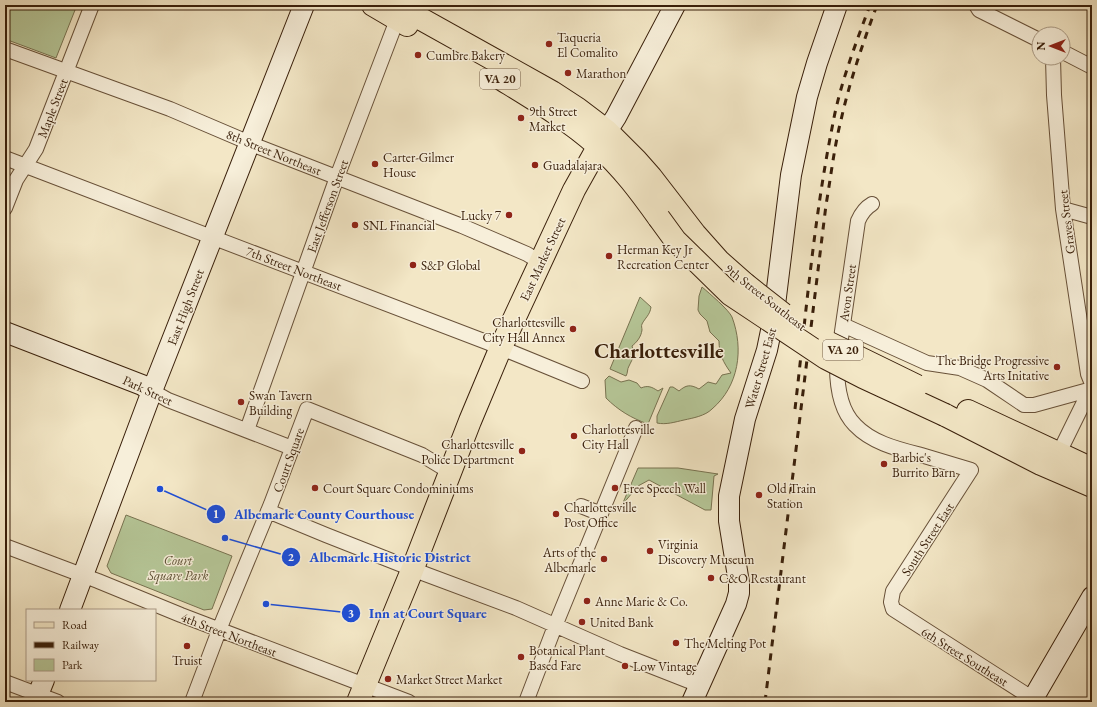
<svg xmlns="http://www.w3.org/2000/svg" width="1097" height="707" font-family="'EB Garamond',serif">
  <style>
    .green { fill: #b6c798; stroke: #787351 }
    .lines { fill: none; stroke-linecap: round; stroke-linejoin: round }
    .street-casing { stroke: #685139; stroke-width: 16 }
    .secondary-casing { stroke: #391f0a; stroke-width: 22 }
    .primary-casing { stroke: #391f0a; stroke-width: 24 }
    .street { stroke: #f7efda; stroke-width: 14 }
    .secondary { stroke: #f7efda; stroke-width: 20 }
    .primary { stroke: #f3e7c6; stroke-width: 22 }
    .rail { stroke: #391f0a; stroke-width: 3; stroke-dasharray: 7 7; stroke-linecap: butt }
    .primary-bridge-casing { stroke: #391f0a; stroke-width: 24; stroke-linecap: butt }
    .primary-bridge { stroke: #f3e7c6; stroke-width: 22 }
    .poi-dot { fill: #8f2418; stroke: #f7efda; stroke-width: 1.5 }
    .labels { text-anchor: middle; stroke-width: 3; stroke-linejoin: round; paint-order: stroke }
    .shield { fill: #f7efda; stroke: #725d48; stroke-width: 1 }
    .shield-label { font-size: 12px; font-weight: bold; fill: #391f0a }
    .poi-label { font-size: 13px; fill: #391f0a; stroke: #f7efda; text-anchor: start }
    .street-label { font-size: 13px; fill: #391f0a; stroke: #f7efda }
    .park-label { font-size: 13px; font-style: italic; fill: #5e5135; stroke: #f7efda }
    .town-label { font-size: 21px; font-weight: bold; fill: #391f0a; stroke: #f7efda }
    .leader { fill: none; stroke: #1d4ed8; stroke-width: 1.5 }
    .callout-dot { fill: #1d4ed8; stroke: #f7efda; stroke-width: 1.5 }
    .mark-label { font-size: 12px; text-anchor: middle; font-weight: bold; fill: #fff }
    .callout-label { font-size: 14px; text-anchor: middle; font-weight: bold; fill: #1d4ed8; stroke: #f7efda; stroke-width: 3; stroke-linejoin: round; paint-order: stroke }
  </style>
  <rect width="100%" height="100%" fill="#f3e7c6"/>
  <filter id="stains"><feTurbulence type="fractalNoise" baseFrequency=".005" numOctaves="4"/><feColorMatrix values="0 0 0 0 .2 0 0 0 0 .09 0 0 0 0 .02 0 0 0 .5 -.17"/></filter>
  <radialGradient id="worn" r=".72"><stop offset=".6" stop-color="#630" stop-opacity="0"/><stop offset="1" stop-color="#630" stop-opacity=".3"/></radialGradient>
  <path class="green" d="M5,5H77L56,58L5,39Z
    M702,287C709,293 729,310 732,317C744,349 739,386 712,409C705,416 693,418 684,420C675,422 666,425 657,423V416L670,387H673L679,391C686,385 690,384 699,389L708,382L716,384L722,375L731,373C723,362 719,354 719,341L710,332L707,321L700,314L698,310L699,296Z
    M640,297L651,307C650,315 645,318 642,324C641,326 642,328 642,330C641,337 637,342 632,346C635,355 633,358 629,366C627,369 628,373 626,376L610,369Z
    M609,376L621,382L629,380L637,383L641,388C648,385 652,387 658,391L663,388L648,424C631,418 618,410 606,398L605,380Z
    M638,468H678L718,474L714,476L711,510H705L649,480L638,486L622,505Z
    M126,515L232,556L212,609L204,610L111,573L107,566Z"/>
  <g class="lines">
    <defs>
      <path id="street" d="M976,5L979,10L1039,40
        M5,49L170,109L259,147L462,226L527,254L540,262
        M1063,52L1092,67
        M1053,58L1054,95L1063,209L1088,374L1092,384
        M5,158L489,343L582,381
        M872,204C865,208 861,214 858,221L837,366C837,386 840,410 855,425C872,443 898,449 921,455C938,460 954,465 971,470L893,591L891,602L893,609L1038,702
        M5,208L16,180L36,149L92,5
        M1063,209L1092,217
        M843,325L927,363L960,368L987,380L1024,405H1034L1092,389
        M152,391L168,400L292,448
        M247,430L337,177L400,12
        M1055,461L1086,398L1092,390
        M581,506L601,514
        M268,511L326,535L425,574L516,608L620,654L699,685
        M5,546L98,581L181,615L409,702
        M5,682L58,702
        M192,702L223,620L271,504L307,409L422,455L450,472
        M526,702L555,626L636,428"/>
      <path id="secondary" d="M607,131L616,117L675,5
        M5,332L142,385L152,391
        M70,610L152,391L304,5
        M35,702L44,680
        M692,702L736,604L739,593V583L729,521V496L745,419L767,350L773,321L791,175L807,97L817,63L837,5
        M1031,702L1092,597"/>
      <path id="primary" d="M373,5L407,25
        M396,5L552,92L578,109L607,131L636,160L651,177L695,234L719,261L745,284
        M498,77C532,98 568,119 598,146C622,167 641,193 659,218
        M968,411L1092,469
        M945,415L1041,464L1092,486
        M358,702L413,568L470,421L501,347L574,190L607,131"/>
    </defs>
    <use href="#street" class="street-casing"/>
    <use href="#secondary" class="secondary-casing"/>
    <use href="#primary" class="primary-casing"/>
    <use href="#street" class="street"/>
    <use href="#secondary" class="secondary"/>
    <use href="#primary" class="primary"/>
    <path class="rail" d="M795,409C806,314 814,217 833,123C840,84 856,43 870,5
      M765,702L826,205C831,176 834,148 841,120C850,80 863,43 877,5"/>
    <defs>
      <path id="primary-bridge" d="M659,218L675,240L730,294L826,358L863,377L945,415
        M745,284L783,314
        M829,343L917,386"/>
    </defs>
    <use href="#primary-bridge" class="primary-bridge-casing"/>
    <use href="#primary-bridge" class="primary-bridge"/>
  </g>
  <g class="poi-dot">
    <circle cx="549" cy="44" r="4"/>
    <circle cx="418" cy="55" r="4"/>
    <circle cx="568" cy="73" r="4"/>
    <circle cx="521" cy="118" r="4"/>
    <circle cx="375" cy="164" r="4"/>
    <circle cx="535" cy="165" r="4"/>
    <circle cx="509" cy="215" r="4"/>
    <circle cx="355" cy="225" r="4"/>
    <circle cx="609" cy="256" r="4"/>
    <circle cx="413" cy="265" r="4"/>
    <circle cx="573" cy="329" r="4"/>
    <circle cx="1057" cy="367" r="4"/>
    <circle cx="241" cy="402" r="4"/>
    <circle cx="574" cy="436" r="4"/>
    <circle cx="522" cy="451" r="4"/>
    <circle cx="884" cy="464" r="4"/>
    <circle cx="315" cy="488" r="4"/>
    <circle cx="615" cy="488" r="4"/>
    <circle cx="759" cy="495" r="4"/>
    <circle cx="556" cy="514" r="4"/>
    <circle cx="650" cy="551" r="4"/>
    <circle cx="604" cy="559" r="4"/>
    <circle cx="711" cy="578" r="4"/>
    <circle cx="587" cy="601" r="4"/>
    <circle cx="582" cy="622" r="4"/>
    <circle cx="676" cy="643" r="4"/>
    <circle cx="187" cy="646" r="4"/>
    <circle cx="521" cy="657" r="4"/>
    <circle cx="625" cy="666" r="4"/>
    <circle cx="388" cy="679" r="4"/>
  </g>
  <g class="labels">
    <g class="shield">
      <rect x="480" y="69" width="40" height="20" rx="3"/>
      <rect x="823" y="340" width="40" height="20" rx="3"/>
    </g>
    <g class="shield-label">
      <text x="500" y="83">VA 20</text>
      <text x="843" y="354">VA 20</text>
    </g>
    <g class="poi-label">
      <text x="557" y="42">Taqueria<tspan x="557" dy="15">El Comalito</tspan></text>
      <text x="426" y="60">Cumbre Bakery</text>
      <text x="576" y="78">Marathon</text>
      <text x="529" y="116">9th Street<tspan x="529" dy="15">Market</tspan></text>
      <text x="383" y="162">Carter-Gilmer<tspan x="383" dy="15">House</tspan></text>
      <text x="543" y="170">Guadalajara</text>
      <text x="501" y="220" text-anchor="end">Lucky 7</text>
      <text x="363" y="230">SNL Financial</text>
      <text x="617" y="254">Herman Key Jr<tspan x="617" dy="15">Recreation Center</tspan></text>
      <text x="421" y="270">S&amp;P Global</text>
      <text x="565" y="327" text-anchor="end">Charlottesville<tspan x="565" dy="15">City Hall Annex</tspan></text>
      <text x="1049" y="365" text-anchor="end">The Bridge Progressive<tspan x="1049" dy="15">Arts Initative</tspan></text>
      <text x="249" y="400">Swan Tavern<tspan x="249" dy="15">Building</tspan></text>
      <text x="582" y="434">Charlottesville<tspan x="582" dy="15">City Hall</tspan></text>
      <text x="514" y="449" text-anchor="end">Charlottesville<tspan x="514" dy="15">Police Department</tspan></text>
      <text x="892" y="462">Barbie's<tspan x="892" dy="15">Burrito Barn</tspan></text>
      <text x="323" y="493">Court Square Condominiums</text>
      <text x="623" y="493">Free Speech Wall</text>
      <text x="767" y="493">Old Train<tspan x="767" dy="15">Station</tspan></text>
      <text x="564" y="512">Charlottesville<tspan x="564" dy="15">Post Office</tspan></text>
      <text x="658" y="549">Virginia<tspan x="658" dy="15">Discovery Museum</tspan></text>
      <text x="596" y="557" text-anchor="end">Arts of the<tspan x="596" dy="15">Albemarle</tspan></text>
      <text x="719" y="583">C&amp;O Restaurant</text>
      <text x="595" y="606">Anne Marie &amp; Co.</text>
      <text x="590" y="627">United Bank</text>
      <text x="684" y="648">The Melting Pot</text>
      <text x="529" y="655">Botanical Plant<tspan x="529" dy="15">Based Fare</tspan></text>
      <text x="187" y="665" text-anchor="middle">Truist</text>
      <text x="633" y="671">Low Vintage</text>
      <text x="396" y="684">Market Street Market</text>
    </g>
    <g class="street-label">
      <text transform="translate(52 108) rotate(-69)" y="5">Maple Street</text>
      <text transform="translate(274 152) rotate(22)" y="5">8th Street Northeast</text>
      <text transform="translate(327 206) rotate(-70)" y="5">East Jefferson Street</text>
      <text transform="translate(1066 222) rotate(-97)" y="5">Graves Street</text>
      <text transform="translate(542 259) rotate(-65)" y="5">East Market Street</text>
      <text transform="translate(294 268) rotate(21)" y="5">7th Street Northeast</text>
      <text transform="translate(847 293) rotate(-82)" y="5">Avon Street</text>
      <text transform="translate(766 297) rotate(38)" y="5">9th Street Southeast</text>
      <text transform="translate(185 307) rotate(-69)" y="5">East High Street</text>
      <text transform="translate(760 368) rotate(-74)" y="5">Water Street East</text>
      <text transform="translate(148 390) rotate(25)" y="5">Park Street</text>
      <text transform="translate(288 460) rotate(-70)" y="5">Court Square</text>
      <text transform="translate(927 539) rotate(-57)" y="5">South Street East</text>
      <text transform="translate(229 634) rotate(21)" y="5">4th Street Northeast</text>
      <text transform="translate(965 656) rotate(32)" y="5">6th Street Southeast</text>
    </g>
    <g class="park-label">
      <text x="178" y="565">Court<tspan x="178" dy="15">Square Park</tspan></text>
    </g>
    <g class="town-label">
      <text x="659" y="358">Charlottesville</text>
    </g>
  </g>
  <path class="leader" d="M160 489L216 514M225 538L291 557M266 604L351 613"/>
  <g class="callout-dot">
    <circle cx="160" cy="489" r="4"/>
    <circle cx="225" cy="538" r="4"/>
    <circle cx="266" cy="604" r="4"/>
    <circle cx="216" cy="514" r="10"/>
    <circle cx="291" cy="557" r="10"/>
    <circle cx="351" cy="613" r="10"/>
  </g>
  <g class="mark-label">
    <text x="216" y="518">1</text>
    <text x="291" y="561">2</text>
    <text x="351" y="617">3</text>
  </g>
  <g class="callout-label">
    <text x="324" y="519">Albemarle County Courthouse</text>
    <text x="390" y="562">Albemarle Historic District</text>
    <text x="428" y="618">Inn at Court Square</text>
  </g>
  <rect width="1097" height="707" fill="none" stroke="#f3e7c6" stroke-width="20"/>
  <rect x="6" y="6" width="1085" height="695" fill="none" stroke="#391f0a" stroke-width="2"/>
  <rect x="10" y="10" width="1077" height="687" fill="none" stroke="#391f0a"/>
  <rect x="26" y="609" width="130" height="72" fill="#f7efda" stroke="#ab9c87"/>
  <rect x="34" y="622" width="20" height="6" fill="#f3e7c6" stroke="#ab9c87"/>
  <text x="62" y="629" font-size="12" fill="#391f0a">Road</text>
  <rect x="34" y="642" width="20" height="6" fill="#391f0a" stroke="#ab9c87"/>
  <text x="62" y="649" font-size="12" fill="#391f0a">Railway</text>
  <rect x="34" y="659" width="20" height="12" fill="#b6c798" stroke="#ab9c87"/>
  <text x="62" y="669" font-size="12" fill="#391f0a">Park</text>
  <g transform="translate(1051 46) rotate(270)"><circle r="19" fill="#f7efda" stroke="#ab9c87"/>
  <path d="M0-3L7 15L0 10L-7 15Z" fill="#8f2418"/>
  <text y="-6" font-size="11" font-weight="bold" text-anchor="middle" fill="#391f0a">N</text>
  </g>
  <rect width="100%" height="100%" filter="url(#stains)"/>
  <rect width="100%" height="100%" fill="url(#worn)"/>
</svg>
